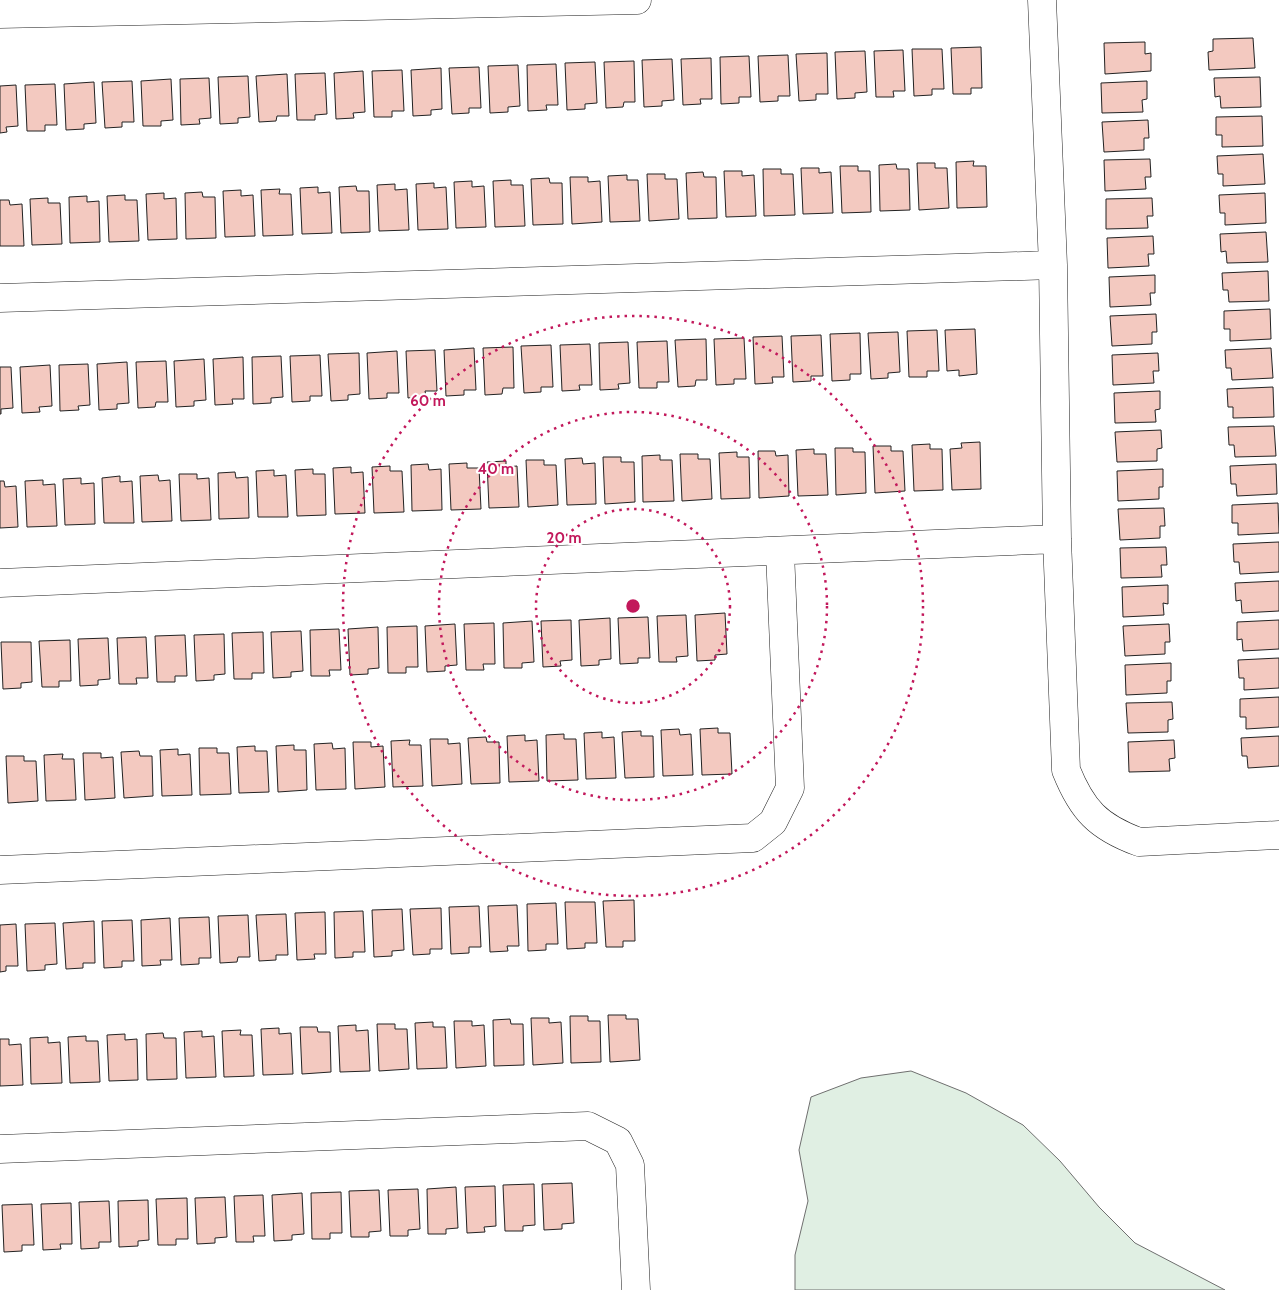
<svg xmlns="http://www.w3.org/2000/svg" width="1279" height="1290" font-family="Cabin,sans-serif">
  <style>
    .green { fill: #e0efe3; stroke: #6f6f6f }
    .building { fill: #f3c9c0; stroke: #222 }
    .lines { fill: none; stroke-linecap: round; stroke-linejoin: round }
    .minor-casing { stroke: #222; stroke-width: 29 }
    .minor { stroke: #fff; stroke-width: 28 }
    .ring { fill: none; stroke: #c2185b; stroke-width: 2.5; stroke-dasharray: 2.5 5 }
    .centre { fill: #c2185b; stroke: #fff; stroke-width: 2.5 }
    .ring-label { font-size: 15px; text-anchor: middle; font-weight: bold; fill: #c2185b; stroke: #fff; stroke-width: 4; stroke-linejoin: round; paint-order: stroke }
  </style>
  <rect width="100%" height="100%" fill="#fff"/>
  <path class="green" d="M911,1071L966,1093L1023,1125L1060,1161L1099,1207L1135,1243L1225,1290H795V1255L808,1201L799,1150L811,1097L861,1078Z"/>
  <path class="building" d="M1253,38L1255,68L1209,70L1208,52L1213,51V39Z
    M1145,42V54L1151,53V71L1105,74L1104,43Z
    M981,47L982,88H971V94H953L951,48Z
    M912,49H942L944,89H932V95L914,96Z
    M903,50L905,91H893L894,97H876L874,51Z
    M865,51L867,92L855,93V98L837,99L835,52Z
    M827,53L828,94H816V100L799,101L796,54Z
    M788,55L790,96H778V101L760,102L758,56Z
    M749,56L751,97H739V103L721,104L720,57Z
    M711,58L712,99H700L701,104L683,105L681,59Z
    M672,59L674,100L662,101V106L644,107L642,60Z
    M634,61L635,102H624L623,107L606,108L604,62Z
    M595,62L597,103L585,104V109L567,110L565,63Z
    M556,64L558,105H546L547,110L528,111L527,65Z
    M518,65L520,106L508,107V112L490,113L488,66Z
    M479,67L481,108H469V113L452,114L449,68Z
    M441,68L442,109L431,110V115L413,116L411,70Z
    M402,70L404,111H392V117H374L372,71Z
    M363,71L365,112L353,113L354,118L336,119L334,73Z
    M325,73L327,114L315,115V120H297L295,74Z
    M287,74L289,116H277L276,121L259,122L256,76Z
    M248,76L250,117L238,118V123L220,124L218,77Z
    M1260,77L1261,107L1221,108L1220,96L1215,97L1214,78Z
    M209,78L211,118L199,119L200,124L181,125L180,79Z
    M171,79L173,120L161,121V126H143L141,81Z
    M132,81L134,122H122V127L105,128L102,82Z
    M1147,81V99L1142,100L1143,112L1102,113L1101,83Z
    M94,82L96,123L84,124V129L66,130L64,84Z
    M55,84L57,125H45V131H27L25,85Z
    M16,85L18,126L6,127L7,132L0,133V86Z
    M1262,116L1263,146L1222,147V135H1216V117Z
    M1148,120L1149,138H1144V150L1104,152L1102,122Z
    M1263,154L1265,184L1223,186V174H1218L1217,156Z
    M1150,159L1151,177H1145L1146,189L1105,191L1104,160Z
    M974,161L973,166H986L987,207L957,208L956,162Z
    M917,163H935V168H947L949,208L919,210Z
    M896,164L897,169H909L910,210L880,211L879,165Z
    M840,166H858V171H870L871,212L842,213Z
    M801,168H819V173L831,172L833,213L803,214Z
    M763,169H781V174H793L795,215L764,216Z
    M724,171H742V176L754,175L756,216L726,217Z
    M703,172L704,177H716L717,218L688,219L686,173Z
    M647,174H665V179H677L679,219L649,221Z
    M627,175V180H638L640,221L610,222L608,176Z
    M570,177H588V182L600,181L602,222L572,224Z
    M549,178L550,183H562L563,224L533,225L531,179Z
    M511,180V185H523L525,226L495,227L493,181Z
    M472,181V187L484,186L486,227L456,228L454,182Z
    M434,183V188L446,187L448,229L418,230L416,184Z
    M395,184V190L407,189L409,230L379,231L377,185Z
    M356,186L357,191H369L370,232L341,233L339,187Z
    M318,187V193L330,192L332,233L302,234L300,188Z
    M280,189L279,194H291L293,235L263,236L261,190Z
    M241,190V196L253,195L255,236L225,237L223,191Z
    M202,192L203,197H215L216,238L186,239L185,193Z
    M164,193V199L176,198L177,239L148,240L146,194Z
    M1265,193L1266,223L1225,225V213H1220L1219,195Z
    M125,195V200H137L139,241L109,242L107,196Z
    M87,196V202L99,201L100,242L70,243L69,197Z
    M48,198V203H60L62,244L32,245L30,199Z
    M1152,198L1153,216H1147L1148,228L1106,229V199Z
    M0,200H9L10,205L22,204L24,246H0Z
    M1266,232L1268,262L1227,263L1226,251L1221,252L1220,234Z
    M1153,236L1154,254H1148L1149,266L1108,268L1107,238Z
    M1268,271L1269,301L1229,302L1228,290H1223L1222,273Z
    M1155,275V293H1150L1151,305L1110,307L1109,277Z
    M1270,309L1271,339L1230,341V329H1224V311Z
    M1156,314L1157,332H1152V344L1112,346L1110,316Z
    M975,329L977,374L959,376V370L947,371L945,330Z
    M937,330L939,371H927V377H909L907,331Z
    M898,332L900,372L888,373V378L871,379L868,333Z
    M860,333L861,374H850V380L832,381L830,334Z
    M821,335L823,376H811V381L793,382L791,336Z
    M782,336L784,377H772L773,383L755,384L753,337Z
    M744,338L746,379H734V384L716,385L714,339Z
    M706,339L707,380H696L695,386L678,387L675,340Z
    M667,341L669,382H657V388H639L637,342Z
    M628,342L630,383L618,384L619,389L600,390L599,343Z
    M590,344L592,385H579L580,390L562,391L560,345Z
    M551,345L553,387H541V392L524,393L521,346Z
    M513,347L514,388H503L502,394L485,395L483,348Z
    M474,348L476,390H464V395L446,396L444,350Z
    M1271,348L1273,378L1232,380L1231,368H1226L1225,350Z
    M435,350L437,391H425L426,396L408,398L406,351Z
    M397,351L399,393H387V398L369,399L367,353Z
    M359,353L360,394L348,395V400L331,401L328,354Z
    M1158,353L1159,371H1153L1154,383L1113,385L1112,355Z
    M320,355L322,396H310V401L292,402L290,356Z
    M281,356L283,397L271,398V403L253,404L252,357Z
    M243,357L244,399H232L233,404L215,405L213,359Z
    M204,359L206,400L194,401V406L176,407L174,361Z
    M166,361L168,402H156L155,407L138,408L136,362Z
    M127,362L129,403L117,404V409L99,410L97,364Z
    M88,364L90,405L78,406L79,410L60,411L59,365Z
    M50,365L52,406L39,407L40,412L22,413L20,367Z
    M0,367H11L13,408L1,409V414H0Z
    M1273,387L1274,417L1233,418V407H1228L1227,389Z
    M1160,391V409L1155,410L1156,422L1115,423L1114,393Z
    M1274,426L1276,456L1235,457L1234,445H1229L1228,427Z
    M1161,430L1162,448L1157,449V461L1117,462L1115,432Z
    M980,442L981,489L952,490L950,449L962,448L961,443Z
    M930,444V449H942L943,490L914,491L912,445Z
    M873,446H891V451H903L905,491L875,493Z
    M835,448H853V452H865L866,493L836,495Z
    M814,449V454H826L828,495L798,496L796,450Z
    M758,451H775L776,456L788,455L789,496L759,498Z
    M737,452V457H749L750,498L721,499L719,453Z
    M680,454H698V459H710L712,499L682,501Z
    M660,455V460H672L674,501L643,502L642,456Z
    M603,457H621V462H634L635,502L605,504Z
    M582,458L583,464L595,463L596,504L567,505L565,459Z
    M526,460H544V465H556L558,505L528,507Z
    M506,461V467L517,466L519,507L489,508L487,462Z
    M467,463V468H479L481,509L451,510L449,464Z
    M428,464L429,470L441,469L442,510L412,511L411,465Z
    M1276,464L1277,494L1237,496L1236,484H1231L1230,466Z
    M390,466V471H402L404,512L374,513L372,467Z
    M351,467V473L363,472L365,513L335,514L333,468Z
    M313,469V474H325L326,515L297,516L295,470Z
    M1163,469V487H1159V499L1118,501L1117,471Z
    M274,470V476L286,475L288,517H258L256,471Z
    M235,472L236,478L248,477L249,518L219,519L218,473Z
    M179,474H197V479L209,478L211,520L181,521Z
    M158,475L159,481L170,480L172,521L142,522L140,476Z
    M120,476V482L132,481L134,523H104L102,478Z
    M81,478V484L94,483L95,524L65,525L63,479Z
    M43,480V485L55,484L57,526L27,527L25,481Z
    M0,481H4L5,487L16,486L18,527L0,528Z
    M1278,503L1279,533L1238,535V523H1232V505Z
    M1164,508L1165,526H1160V538L1120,540L1118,509Z
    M1279,542V572L1240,574L1239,562H1234L1233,544Z
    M1166,547L1167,565H1161L1162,577L1121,578L1120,548Z
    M1279,581V611L1242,613L1241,600L1236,601L1235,583Z
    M1168,585V604L1163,603L1164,615L1123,617L1122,587Z
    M725,613L727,654L715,655V660L697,661L695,615Z
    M686,615L688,656L676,657L677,662H659L657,616Z
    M648,617L650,658H638V663L620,664L618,618Z
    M610,618L611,659L599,660V665L581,666L579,620Z
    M571,620L572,660L560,661L561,666L543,667L541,621Z
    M1279,620V649L1243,651L1242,639L1237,640V622Z
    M532,621L534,662L522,663V668H504L503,623Z
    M494,623L495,664H483L484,670H466L464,624Z
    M455,624L457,665L445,666V671L427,672L425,626Z
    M1169,624L1170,642H1165V654L1125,656L1123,626Z
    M417,626L418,667H406V673H388L387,627Z
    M378,627L379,668L368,669V674L350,675L348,629Z
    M339,629L341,670H329L330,676H311L310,630Z
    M301,631L303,671L291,672V677L273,678L271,632Z
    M263,632L264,673H252V679H234L232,633Z
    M224,634L225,674L214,675V680L196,681L194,635Z
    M185,635L187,676H175V682H157L155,636Z
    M146,637L148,678H136L137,684H119L117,638Z
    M108,638L110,679L98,680V685L80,686L78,639Z
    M70,640L71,681H59V687H42L39,641Z
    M1,642H31L32,682L21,683V688L3,689Z
    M1279,658V688L1244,690V678H1239L1238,660Z
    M1171,663V681H1167V693L1126,695L1125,665Z
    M1279,697V727L1246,729V717H1240V699Z
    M1172,702L1173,719L1168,720V732L1128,733L1126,703Z
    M718,728V733H730L732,774L702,775L700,729Z
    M679,729L680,735L691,734L693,775L663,776L661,730Z
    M641,731V736H653L654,777L625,778L622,732Z
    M602,732V738L614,737L616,778L586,779L584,733Z
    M564,734V739H576L578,780L547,781L546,735Z
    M525,735V741L537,740L539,781L509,782L507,736Z
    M1279,736V766L1248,768L1247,756H1242L1241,738Z
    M486,737L487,742H499L500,783L471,784L468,738Z
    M430,739H448V744L460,743L462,784L432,786Z
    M410,740L409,745H421L423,786L393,787L391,741Z
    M1174,740L1175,758L1169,759L1170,771L1129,772L1128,742Z
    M353,742H371V747L383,746L385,787L355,789Z
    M332,743L333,749L345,748L346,789L316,790L314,744Z
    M294,745V750H306L307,790L278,792L276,746Z
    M255,746V751H267L269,792L239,793L237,747Z
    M199,748H217V753H229L231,794L200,795Z
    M178,749V755L190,754L192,795L162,796L160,750Z
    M139,751L140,756H152L153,796L124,798L121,752Z
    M83,753H101V758L113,757L115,798L85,800Z
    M63,754L62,759H74L76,800L46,801L44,755Z
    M6,756H24V761H36L38,801L8,803Z
    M634,900L635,941H623V947H606L603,901Z
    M565,902H595L597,943H585V948L567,949Z
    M556,903L558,944H546V950L528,951L527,904Z
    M517,905L519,946H507L508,951L490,952L488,906Z
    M479,906L481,947H469V953L451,954L449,907Z
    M441,908L442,949H430V954L413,955L410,909Z
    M402,909L404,950L392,951V956L374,957L372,910Z
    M363,911L365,952H353V957L335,958L334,912Z
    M325,912L326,954H314L315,959L297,960L295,913Z
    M286,914L288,955H276V960L259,961L256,915Z
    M248,915L250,957H238L237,962L220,963L218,916Z
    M209,917L211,958H199V964L181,965L179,918Z
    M170,918L172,960H160L161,965L142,966L141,920Z
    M132,920L134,961H122V967L104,968L102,921Z
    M94,921L95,963H83V968L66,969L63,923Z
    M55,923L57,964L45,965V970L27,971L25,924Z
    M16,924L18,966H6V971L0,972V925Z
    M608,1015H626V1019H638L640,1060L610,1062Z
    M570,1016H588V1021H600L601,1062L571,1063Z
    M531,1018H549V1023L561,1022L563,1063L533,1065Z
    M510,1019L511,1024H523L524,1065L494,1066L493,1020Z
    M454,1021H472V1026L484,1025L486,1066L456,1068Z
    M433,1022V1027H445L447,1068L417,1069L415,1023Z
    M377,1024H395V1029H407L409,1069L379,1071Z
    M356,1025V1031L368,1030L370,1071L340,1072L338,1026Z
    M300,1027H317L318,1032H330L331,1072L302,1074Z
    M279,1028V1034L291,1033L293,1074L263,1075L261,1029Z
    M241,1030L240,1035H252L254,1076L224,1077L222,1031Z
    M202,1031V1037L214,1036L216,1077L186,1078L184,1032Z
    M163,1033L164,1038H176L177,1079L147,1080L146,1034Z
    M125,1034V1040L137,1039L138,1080L109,1081L107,1035Z
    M86,1036V1041H98L100,1082L70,1083L68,1037Z
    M48,1037V1043L60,1042L62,1083L31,1084L30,1038Z
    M0,1039H9V1045L21,1044L23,1085L0,1086Z
    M572,1183L574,1223L562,1224V1229L544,1230L542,1184Z
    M534,1184L535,1225L523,1226V1231H505L503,1185Z
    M495,1186L496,1226L484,1227L485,1232L467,1233L465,1187Z
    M456,1187L458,1228L446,1229V1234H428L427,1189Z
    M418,1189L420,1229L408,1230V1236H390L388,1190Z
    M379,1190L381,1231L369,1232V1237H351L349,1191Z
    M341,1192L342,1233H330V1239H312L311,1193Z
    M302,1193L304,1234L292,1235V1240L274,1241L272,1195Z
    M263,1195L265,1236H253L254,1242H236L234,1196Z
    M225,1197L227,1237L215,1238V1243L197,1244L195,1198Z
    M187,1198L188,1239H176V1245H158L156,1199Z
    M148,1200L149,1240L138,1241V1246L119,1247L118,1201Z
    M109,1201L111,1242H99V1248L81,1249L79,1202Z
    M71,1203L72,1244H60L61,1249L43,1250L41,1204Z
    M32,1204L34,1245H22V1251L4,1252L2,1205Z"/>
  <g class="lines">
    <defs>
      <path id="minor" d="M1042,0L1053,265L1057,539L1066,770C1082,810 1098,827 1139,842L1279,835
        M0,14L637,0
        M0,298L1053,265
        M0,583L1057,539
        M0,870L753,838L773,822L790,788L780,552
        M0,1149L588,1126L618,1141L630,1165L636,1290"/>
    </defs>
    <use href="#minor" class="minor-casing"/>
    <use href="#minor" class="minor"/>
  </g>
  <g class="ring">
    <circle cx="633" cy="606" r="97"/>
    <circle cx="633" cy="606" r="194"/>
    <circle cx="633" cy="606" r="290"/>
  </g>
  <circle cx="633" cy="606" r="8" class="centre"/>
  <g class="ring-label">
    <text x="428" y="406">60 m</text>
    <text x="496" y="474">40 m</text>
    <text x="564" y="543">20 m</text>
  </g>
</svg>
